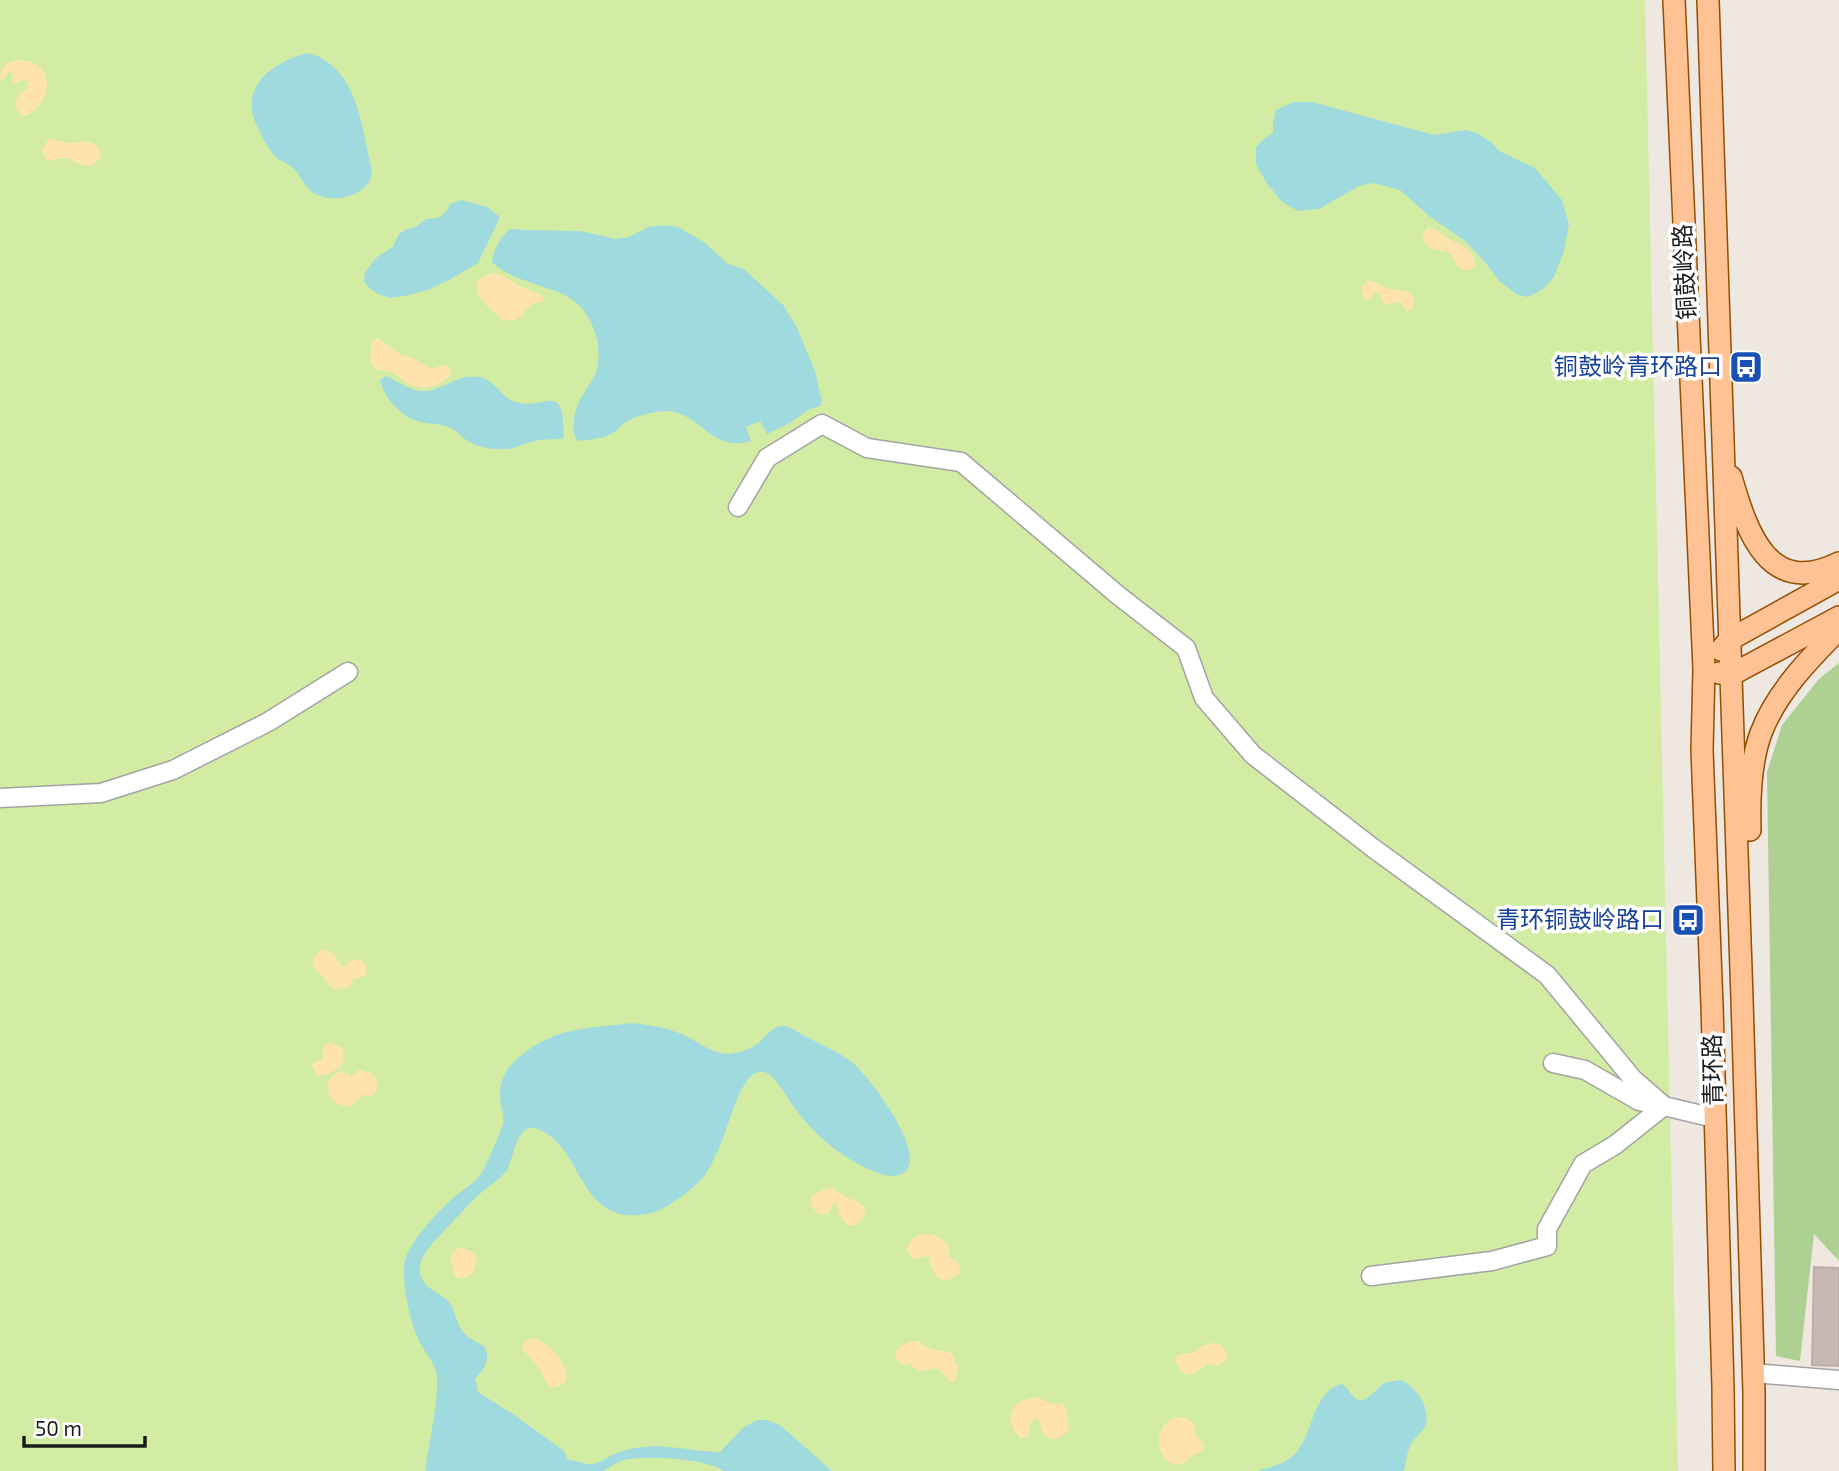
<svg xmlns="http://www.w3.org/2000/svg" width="1839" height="1471" font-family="'Exo 2','Noto Sans SC',sans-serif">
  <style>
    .grass { fill: #d2eca3 }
    .forest { fill: #aed093 }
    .sand { fill: #ffe3ae }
    .water { fill: #9fdadf }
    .building { fill: #c6b9b4; stroke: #c1aca3; stroke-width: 2 }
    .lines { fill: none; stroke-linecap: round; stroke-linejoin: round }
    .minor-casing { stroke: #a3a3a3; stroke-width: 21 }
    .major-casing { stroke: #944e00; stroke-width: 24 }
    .minor { stroke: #fff; stroke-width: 18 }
    .major { stroke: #ffc295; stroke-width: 21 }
    .labels { text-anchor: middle; stroke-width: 7; stroke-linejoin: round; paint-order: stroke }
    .street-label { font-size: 24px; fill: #1c1c1c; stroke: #fff }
    .transit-label { font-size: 24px; fill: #164399; stroke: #fff; text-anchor: end }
  </style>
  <rect width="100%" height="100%" fill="#eee8e1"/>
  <path class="grass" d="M0,0H1645L1678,1471H0Z"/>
  <path class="forest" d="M1839,663V1261L1814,1234L1800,1361L1776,1356L1767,772L1782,725L1819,679Z"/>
  <path class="sand" d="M16,60C66,59 46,116 21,116L16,108L15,102L20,93L28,88V84L26,80H23L15,84L12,81L13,74L11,72H9L5,77L0,81C0,68 4,63 16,60Z
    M51,139C57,140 63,143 69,143C84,142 97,136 101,157C86,177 77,157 61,158C57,158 54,161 49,161L46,160L42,150L47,141Z
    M1427,228C1437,228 1440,233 1448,238C1460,246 1475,248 1475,266L1467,271C1456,268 1456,262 1451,254C1439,248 1427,252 1422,236Z
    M494,273L501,275L526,289L542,295L544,300C543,301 534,304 533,304C520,312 524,323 504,320C488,309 457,281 494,273Z
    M1369,280C1376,282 1380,285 1386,288C1397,292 1406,287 1414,297L1412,310L1406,311L1401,303L1397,301L1392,304L1385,305L1379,293H1375L1368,300L1365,299L1362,294V286Z
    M377,338L401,355L411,357L431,369L439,366L446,365L452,371L451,375C438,388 421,392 405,382C401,378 396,374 391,372C384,370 375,372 371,364C369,358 372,348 372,341Z
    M323,949L334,954L341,966L344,967L350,961L359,959L365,964L367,972L363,977L355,978L348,988L334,989L328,984L325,979L315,968L313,962L314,956Z
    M331,1043L341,1047C350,1064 333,1075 317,1076L312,1066L313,1063L322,1059L324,1046Z
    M361,1070L373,1074C379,1082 380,1090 371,1096L361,1095C347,1123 311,1091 337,1072L345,1073L351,1077L356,1071Z
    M832,1188C838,1191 842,1195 848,1198C857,1202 861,1201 866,1212C862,1222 852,1232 843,1220C838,1215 839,1209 836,1203L832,1205L829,1213L821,1215C814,1211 809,1205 812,1196L824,1189Z
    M922,1234C934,1234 944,1237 949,1248L948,1257L955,1259L960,1267L959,1274C938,1288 933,1274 929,1257L926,1256L918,1259L912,1258L907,1251C909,1241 913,1237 922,1234Z
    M463,1248L474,1253L477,1262L472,1274L465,1278H456L452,1271L453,1266L450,1256L457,1249Z
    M532,1338C549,1339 588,1384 552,1388C544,1382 544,1375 538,1367C533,1360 526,1355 522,1347L523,1343Z
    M915,1341L933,1350L947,1351L952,1354L958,1368L954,1382H950C935,1363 940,1369 919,1371C918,1370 910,1364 909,1364C902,1362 902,1368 898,1361C890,1349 906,1342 915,1341Z
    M1212,1343H1217L1222,1346L1227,1355L1223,1363L1218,1365L1206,1364C1193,1377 1184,1380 1175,1360L1178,1355L1195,1352L1202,1346Z
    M1031,1398H1040L1049,1403L1063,1405C1069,1412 1067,1420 1069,1429C1064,1437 1053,1443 1045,1435C1041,1431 1041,1424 1038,1419L1035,1418L1031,1421L1028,1436L1020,1438C1004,1421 1008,1403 1031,1398Z
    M1176,1417C1184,1417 1193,1419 1195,1428C1196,1430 1195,1433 1196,1435C1200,1443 1205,1439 1204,1450L1193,1455L1184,1463L1174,1465C1153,1455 1154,1424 1176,1417Z"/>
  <path class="water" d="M308,53C312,55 319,56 323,59C359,81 362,129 371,166C371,170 372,174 371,177C365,196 336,202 320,196C306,192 303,179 294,169C289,164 282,162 276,157C269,150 263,139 259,130C256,124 252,116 252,109C248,78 282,59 308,53Z
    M1293,102H1312L1434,135L1466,130L1477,133L1491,142L1499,151L1535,168L1562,200L1569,224L1564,251L1554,277L1543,289L1528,297L1518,295L1499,281L1485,262L1465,241L1429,216L1400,190L1373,183L1359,186L1319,209L1298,211L1282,202L1266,182L1256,164V147L1264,139L1273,133V124L1276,110Z
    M461,200L487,207L500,217L478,263L449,280L428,290L405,296L389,298L376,293L368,287L364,281L365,272L378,256L393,247L399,234L407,229L416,227L426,219L438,218L447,211L450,204Z
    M664,225L678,227L705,243L728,264L744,269L784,306L797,328L815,371L822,401L820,406L808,410L790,423L767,434L760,421L746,427L751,441C711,454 698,409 664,411C653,412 638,415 628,421C623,423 620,427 616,431C607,437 597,439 586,440C581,441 579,442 576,438C573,433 573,427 574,422C575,397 595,384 598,364C601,345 594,323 582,308C561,284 516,286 492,262C493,251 501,235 510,229L526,230L580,231L616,239L629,237L649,227Z
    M386,376C397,381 409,390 421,391C442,392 458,373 479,377C493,379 498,392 509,399C539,417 567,373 563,439C553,439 542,439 531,442C522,444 515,449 505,449C493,450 478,447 468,441C462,437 457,431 451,428C439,422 426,425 414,420C399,414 383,396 380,380Z
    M632,1023C648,1025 664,1027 679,1033C695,1039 711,1054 729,1054C738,1053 750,1050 757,1044C769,1035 774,1021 791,1028C797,1031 802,1035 807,1037C823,1046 840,1052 854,1064C869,1076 943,1173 893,1176C884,1176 872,1171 864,1167C838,1154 817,1136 799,1114C790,1103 784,1090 775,1080C771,1075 766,1071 760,1072C740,1073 729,1127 721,1143C717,1154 711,1166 705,1175C696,1187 671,1206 657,1211C648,1215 636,1216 627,1215C579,1210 580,1148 540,1130C516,1119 515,1156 507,1170C502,1177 496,1181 489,1186C474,1198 460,1214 446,1229C434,1242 413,1260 422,1279C427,1290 441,1293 449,1302C455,1310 456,1321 461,1329C467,1339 477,1341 485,1347C490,1362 485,1368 475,1379L478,1392L516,1416L564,1451L568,1460C576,1460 583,1464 589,1464C598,1464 603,1460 610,1456C620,1451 631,1448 642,1447C668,1444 694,1452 720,1452L744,1427L757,1420H767L780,1425L832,1471H724C706,1458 645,1455 624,1460C617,1462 610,1467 604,1471H425C428,1449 441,1390 436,1371C432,1359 423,1350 418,1339C409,1318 403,1289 404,1266C406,1244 437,1213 453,1198C462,1190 475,1183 481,1174C487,1163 496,1142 501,1130C505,1120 503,1115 501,1105C497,1086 504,1070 518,1058C555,1026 587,1029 632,1023Z
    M1401,1380C1416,1386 1432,1409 1425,1426C1421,1434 1412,1439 1409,1449C1406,1456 1406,1464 1404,1471H1258C1268,1467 1281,1465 1289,1459C1315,1441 1309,1392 1342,1384C1348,1388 1349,1392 1354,1397C1364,1408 1376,1388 1383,1384C1388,1381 1395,1381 1401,1380Z"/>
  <path class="building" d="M1814,1267L1839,1268V1366L1812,1365Z"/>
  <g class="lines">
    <defs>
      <path id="minor" d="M738,507L767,458L822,424L867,448L961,462L1119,596L1186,648L1204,698L1253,755L1373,848L1547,975L1633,1079L1664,1106L1714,1118
        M0,798L101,793L173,770L268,722L348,672
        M1553,1063L1585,1070L1639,1101L1664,1106
        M1371,1276L1492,1261L1547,1246V1229L1583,1164L1615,1145L1664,1106
        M1753,1373L1839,1380"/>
      <path id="major" d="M1674,0L1704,669L1702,750L1712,1005L1723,1388L1724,1471
        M1708,0L1742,999L1754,1393V1471
        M1731,477C1747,532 1768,598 1839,563
        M1721,650L1729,640L1839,579
        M1719,673L1731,675L1839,617
        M1750,830C1749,798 1750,763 1761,733C1776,693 1809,659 1839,629"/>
    </defs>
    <use href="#minor" class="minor-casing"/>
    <use href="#major" class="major-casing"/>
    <use href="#minor" class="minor"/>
    <use href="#major" class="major"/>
  </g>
  <defs>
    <symbol id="bus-square" viewBox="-11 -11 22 22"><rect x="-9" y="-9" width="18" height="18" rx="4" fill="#1a4fb4" stroke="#fff"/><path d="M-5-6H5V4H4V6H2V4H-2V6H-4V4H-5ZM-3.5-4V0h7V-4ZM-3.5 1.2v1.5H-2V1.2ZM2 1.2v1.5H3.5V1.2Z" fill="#fff"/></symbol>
  </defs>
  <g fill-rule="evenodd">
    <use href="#bus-square" x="1727" y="348" width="38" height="38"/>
    <use href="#bus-square" x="1669" y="901" width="38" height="38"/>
  </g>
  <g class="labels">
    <g class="street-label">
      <text transform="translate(1685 272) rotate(-93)" y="8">铜鼓岭路</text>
      <text transform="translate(1713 1070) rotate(-91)" y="8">青环路</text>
    </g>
    <g class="transit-label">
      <text x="1722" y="375">铜鼓岭青环路口</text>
      <text x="1664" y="928">青环铜鼓岭路口</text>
    </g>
  </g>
  <path d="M24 1436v10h121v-10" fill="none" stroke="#1c1c1c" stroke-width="3.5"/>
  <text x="35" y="1436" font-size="21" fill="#1c1c1c" stroke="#ffffff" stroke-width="5" paint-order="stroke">50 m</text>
</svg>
